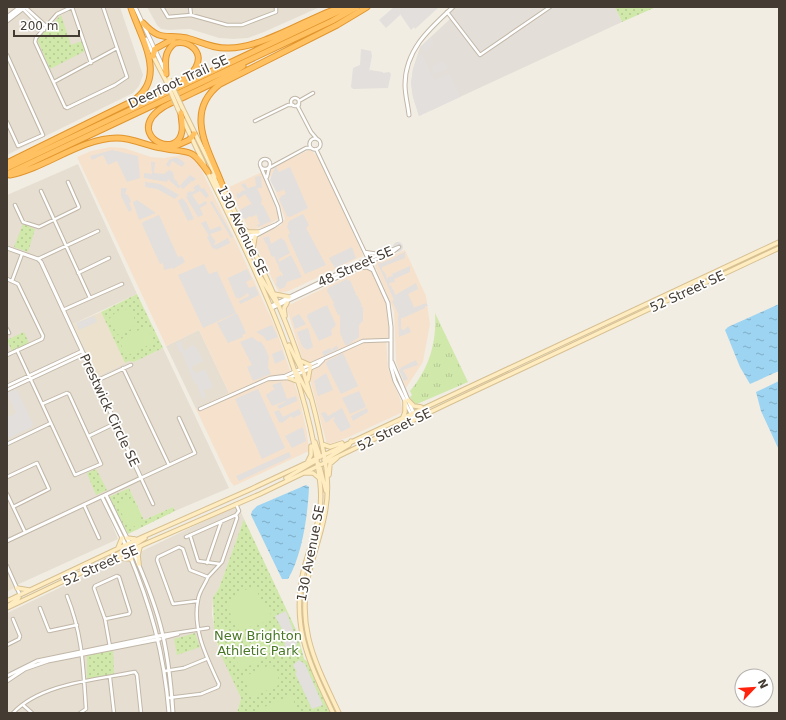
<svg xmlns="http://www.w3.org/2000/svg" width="786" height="720" font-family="'DejaVu Sans',sans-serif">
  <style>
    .residential { fill: #e6ded1 }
    .commercial { fill: #f6e2cc }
    .industrial { fill: #e4ded8 }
    .education { fill: #ece1cc }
    .grass { fill: url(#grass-tufts) }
    .park { fill: url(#park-dots) }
    .pitch { fill: #d0e8aa }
    .parking { fill: #e2dfdc }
    .water { fill: url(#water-ripples) }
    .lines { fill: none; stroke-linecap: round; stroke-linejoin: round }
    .minor-casing { stroke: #c1b7a8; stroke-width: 4.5 }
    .tertiary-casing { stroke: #c1b7a8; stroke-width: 5 }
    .secondary-casing { stroke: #d7c193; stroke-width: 5.5 }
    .motorway-casing { stroke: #e1952d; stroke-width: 7 }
    .minor { stroke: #fff; stroke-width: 2.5 }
    .tertiary { stroke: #fff; stroke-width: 3 }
    .secondary { stroke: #ffecc0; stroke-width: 3.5 }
    .motorway { stroke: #ffc161; stroke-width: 5 }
    .secondary-bridge-casing { stroke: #d7c193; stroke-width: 5.5; stroke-linecap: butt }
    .secondary-bridge { stroke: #ffecc0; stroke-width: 3.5 }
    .labels { text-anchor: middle; stroke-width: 3.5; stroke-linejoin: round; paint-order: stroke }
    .street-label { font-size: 13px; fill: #443c33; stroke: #fff }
    .park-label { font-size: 13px; fill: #497725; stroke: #fff }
  </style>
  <defs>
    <pattern id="grass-tufts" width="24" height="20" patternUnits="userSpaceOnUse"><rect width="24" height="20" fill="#d0e8aa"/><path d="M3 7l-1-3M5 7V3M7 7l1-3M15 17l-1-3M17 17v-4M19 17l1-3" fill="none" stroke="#b4c893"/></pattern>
    <pattern id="park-dots" width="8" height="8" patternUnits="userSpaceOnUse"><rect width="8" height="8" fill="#d0e8aa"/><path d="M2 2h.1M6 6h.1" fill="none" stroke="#b4c893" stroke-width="1.8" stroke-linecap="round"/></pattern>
    <pattern id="water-ripples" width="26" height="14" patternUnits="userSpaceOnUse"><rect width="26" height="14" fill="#9cd4f2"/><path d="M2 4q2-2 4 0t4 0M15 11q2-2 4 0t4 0" fill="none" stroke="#81adc5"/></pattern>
  </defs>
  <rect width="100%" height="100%" fill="#f2ede3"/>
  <path class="residential" d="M7,7H120L143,75L139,86L133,93L7,155Z
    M147,7H320L264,32L248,38L233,39L219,38L190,29L169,30L161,29L157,25Z
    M78,164L137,294L73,324L98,376L129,361L134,362L163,348L229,488L175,511L173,507L144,520L129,488L102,500L118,539L19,584L14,588L7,574V195Z
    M199,330L229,393L196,409L166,346Z
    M238,505L244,519L219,588L213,597L212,614L217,644L241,698L237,713H7V613L76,580L123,560L126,561L144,550Z"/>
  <path class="commercial" d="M110,147L124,148L151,157L164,158L187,154L197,161L232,233L276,329L299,397L307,433L309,451L234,486L230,481L196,409L229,393L199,330L166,346L77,157L91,151Z
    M309,150L313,152L318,157L362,252L363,256L289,291L279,293L255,244L260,236L281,225L285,219L269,172L274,167Z
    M262,172L278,215V219L265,227L249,230L229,187Z
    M405,250L426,296L430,324L423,362L406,388L396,362L394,311L375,266L376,263Z
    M363,269H367L373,273L386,304L389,320V337L386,338L388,368L400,399L403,412L349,437L327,445L311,383L310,371L307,362L303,361L287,309L289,305Z"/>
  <path class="industrial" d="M452,7H615L622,22L419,116L413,97L411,83L413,69L420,47L450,19Z"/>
  <path class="education" d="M101,312L125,363L98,376L73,324Z
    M7,574L14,588L7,592Z"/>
  <path class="grass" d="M435,313L468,382L417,404L413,403L410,397L412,395L410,391C429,369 437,342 435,313Z"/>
  <path class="park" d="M615,7H656L622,22Z
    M61,15L71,45L82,41L85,51L50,69L37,39Z
    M23,224L35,229L28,252L14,247Z
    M137,294L163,348L134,362L129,361L125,363L101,312Z
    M24,332L29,343L12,351L7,340Z
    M96,469L107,490L96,495L87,473Z
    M129,488L144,520L173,507L175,511L128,534L109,497Z
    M244,519L297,632L304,659L308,662L330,713H237L241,698L221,655L214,632L213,597L219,588Z
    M195,633L200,647L177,655L174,639Z
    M113,650L114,674L87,679V656Z"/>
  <path class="pitch" d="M127,309L134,317L135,327L120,335L117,334L109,319L117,311Z
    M147,326L155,342L126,356L119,340Z
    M131,498L143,522L129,529L118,505Z
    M253,586L271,614L269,620L257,625L237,630C224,601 225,600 253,586Z
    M261,640L269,656L241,670L233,653Z
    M272,664L281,684L252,697L243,677Z
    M291,695L299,713H262L260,709Z"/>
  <path class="parking" d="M394,7H439L415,29L414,27L411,30L400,14V15L386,28L379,20Z
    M431,37L434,43L426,52L421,48Z
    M361,49L371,51L372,56L369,72L370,70L383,72V73L389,72L391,74L388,88L353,89L351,87L353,68L360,65Z
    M419,53L422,55L434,80L449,74L460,97L419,116L413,97L411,83L413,69Z
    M443,61L447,69L435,74L432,67Z
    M112,150L138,156L140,178L127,182L117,161L108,165L103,155L92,160L90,156Z
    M174,158H178L185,163L182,167L172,161L169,167L166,165L169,160Z
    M151,162H155L154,173L164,174L169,170L173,172L174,179L178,182L177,183L180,186L179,189L168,179L167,182L144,178V173L152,174Z
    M275,167H276L279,172L290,167L308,208L290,217L287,216L279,199L281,197V196L286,194L283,188V190L278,192L276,191L270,180Z
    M190,175L196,179L192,182L190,180L191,182L183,189L180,186L182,183Z
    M261,176L262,188H257L262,199L261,205H263L271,221L258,227L257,225L261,223H259L256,213V215L251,217L249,216L246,219L243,218L240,211L241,209L251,204L253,206L245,194L238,199L236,195L238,192L239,194L243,190L246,191L241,185L245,183L248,189V188L256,186L255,177Z
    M145,182L160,184L179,195L175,199L157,189L145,187Z
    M198,184L202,189L204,188L209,196L206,198L200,191L192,195L199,205L206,201L207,204L200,208L203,215L198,217L186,197L188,195L186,194L190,191L192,192L195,190L193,188Z
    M121,188H127L125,194L128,195L131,202L129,203L132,210L129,212L121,196Z
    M182,198L186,202L194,219L188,221L178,201Z
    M137,200L156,213L139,220L133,202Z
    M212,201L230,231L233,237L231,238L210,202Z
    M303,214L309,225L306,228L326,265L305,274L289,239L288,235L290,233L287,227L289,221Z
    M159,215L178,257L182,256L185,262L173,269L172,268L164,270L163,263L160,264L142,224L143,222Z
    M206,221L210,230L220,226L222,230L210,234L216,242L214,243L215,245L228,238L230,243L216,250L215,248L213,249L207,237L209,236L201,223Z
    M269,236L271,244L281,238L285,241L290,253L279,259L278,257L279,262L291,255L302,277L287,282L285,287L280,289L275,284L277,283L276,278L281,275L282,277L283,275L281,271L280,272L279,267L274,256L272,257L267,245L268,244H266L263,238Z
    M393 247a5 5 0 1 1 10 0a5 5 0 1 1-10 0Z
    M352,247L356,258L335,268L329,258Z
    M405,252V258L382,267V270L385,273L384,274L385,273L387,279L388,277L393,276L392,274L410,266V272L394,279L395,282L389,283V286L391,285L392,289L391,290L393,289L395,295L416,283L418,289L408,294L414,307L413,308L426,303L428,306H425V308L403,318H401V329L404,330L408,326L411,332L399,337L398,316L400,314L399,315L392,301L394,300L378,264L395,258V257Z
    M204,264L209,274L217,271L236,313L203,328L178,275Z
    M247,269L252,279L246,282L249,288L255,286L259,295L240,304L239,301L249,296L248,293L239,299L237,297L236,298L228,278Z
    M347,279L348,281L350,280L356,294L355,295H357L362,305L360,306L363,307V321L359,325V337L348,345H345L340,333V315H338L333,304L334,303L327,291L328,288Z
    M327,305L336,325L331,330L332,335L319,341L307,317L308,314Z
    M237,313L246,333L242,335L243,337L228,343L217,323Z
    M299,314L306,324L295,329L292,318Z
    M94,316L97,322L79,330L76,323Z
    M272,325L278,337L267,341L263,336L256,332Z
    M308,328L313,347L307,350L302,346L297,332Z
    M252,337L259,342L260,341L264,346L269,357L268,367L271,374L253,381L247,367L252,365L240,342Z
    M181,341L184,351L192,345L196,347L203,361L193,366L192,369L196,373L205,369L212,384V388L203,390L206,398L202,399L197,384H195L188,369L190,368H188L182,352H180L176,343Z
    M337,345L338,349L324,356L322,352L330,348L331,350Z
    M282,350L285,359L275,364L272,354Z
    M343,353L358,386L341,394L326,364L327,361Z
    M416,360L418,365L403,370L408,379L404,381L399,370L402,367Z
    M326,373L333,390L318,396L314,381Z
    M281,382L287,399L296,396L297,401L279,409L277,406L285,402V401L272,406L266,395L273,390H275L272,385Z
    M258,389L285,448L262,459L235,399Z
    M15,390H17L33,424L32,427L7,439V417L16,413L7,393Z
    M359,391L366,407L350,414L342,398Z
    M342,408L351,427L341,432L333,420L335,419L334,417L326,423L321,413L325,412L328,416Z
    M367,408L368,412L353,421L351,416Z
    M299,409L301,414L293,418L291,416L282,423L279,422L274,412L279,410L283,417Z
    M303,427L306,441L292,448L285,436Z
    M289,452L291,457L239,481L236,476Z
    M286,611L295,635H297V644L294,648L285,651L284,636L285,635L275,616Z
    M299,660L305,664L323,705L312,709L295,673L297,672L293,665Z"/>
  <path class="water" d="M779,304V371L750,384L740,367L725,330L728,327Z
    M779,381V450L761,411L756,392Z
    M306,485L309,487C308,514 302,556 288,579H282L251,515L252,511L257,506Z"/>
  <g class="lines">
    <defs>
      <path id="minor" d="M21,7L44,30
        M25,7L47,27
        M162,7L168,17L191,15L227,25H242L276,12V7
        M190,7L191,15
        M447,12L480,55L550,7
        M7,55L43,135L18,146L7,122
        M91,63L72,7L57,14L36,38L35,42L65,107L67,108L115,85L127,77L103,7
        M54,82L117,48
        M291 102a4 4 0 1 1 8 0a4 4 0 1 1-8 0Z
        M299,101L313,93
        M299,104L298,107L311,132L317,139
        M255,121L288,105H293
        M309.5 144a5.5 5.5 0 1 1 11 0a5.5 5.5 0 1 1-11 0Z
        M316,149L368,259L399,247
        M260 164a5 5 0 1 1 10 0a5 5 0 1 1-10 0Z
        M267,177L269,168L306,148H311
        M41,191L90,298
        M15,205L23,222L39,227L78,208L79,207L68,182
        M247,237L277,224
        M242,243L274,226L281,221L278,207L261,167
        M365,252L378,254
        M38,259L98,231
        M370,262L394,251L399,247
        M78,273L109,258
        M7,279L18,284L43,336L42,339L7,355
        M12,281L22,254
        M63,310L122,284
        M7,329L9,333
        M17,350L75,475L101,464L69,394L67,393L42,404
        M123,368L169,465
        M269,379L289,378L318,365L323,360
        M96,381L131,365
        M7,386L82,351
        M7,390L84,354
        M406,404L414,420
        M200,409L270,378L285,376L363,341L391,340
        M89,436L116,423
        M7,444L51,423
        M7,477L37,463L49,489L13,507
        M7,494L25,532
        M153,504L141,478L195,453L179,418
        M236,504L239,511L236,515
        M84,505L99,538
        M190,535L198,561L220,564
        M186,537L236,515L237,518L222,562L208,577
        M207,563L221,522
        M7,566L20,595
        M67,596C83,636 83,667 86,709L80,713
        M40,608L49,631L77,625
        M105,619L129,614L130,612L119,577L117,576L95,586L94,588L105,619L110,647
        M163,635L208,628
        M163,638L178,634
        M7,645L19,639L20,636L13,619
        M165,671L184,668L206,659
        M110,678L114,713
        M168,698L201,694L218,687L219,684C207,658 192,629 198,600C199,591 205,585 208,577L190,570L183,549L179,547L158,557L157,560L173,604L197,601
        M23,705L32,713
        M13,713C41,683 96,680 135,672L137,675L141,713"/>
      <path id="tertiary" d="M135,7L164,69
        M7,17L20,7
        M7,21L25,7
        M146,39L153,54
        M409,115C408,105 405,95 405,85C405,50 429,29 453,7
        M7,248L38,259L41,262L141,478L7,541
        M359,268L367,267L373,270
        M271,306L368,259L388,303L391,327V367L395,381L405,401
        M272,308L370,262
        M392,362L416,419
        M106,495L130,544
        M102,497L126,546
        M132,549C143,574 153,598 160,624C168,653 171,683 173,713
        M128,551C151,607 164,652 169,713
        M7,676L37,661L163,635
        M7,681L25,669L48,661L160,639"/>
      <path id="secondary" d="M153,56L166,81
        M182,107L216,176
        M178,109L204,164
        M207,171C256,271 307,371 320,483C324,516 312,538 304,568C290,626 309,662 333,713
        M213,175L243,239L247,240
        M223,188C262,266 301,344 319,430C322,445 326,461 327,477C330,509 319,536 311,566C294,624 315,662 339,713
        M243,228L248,232H258
        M253,249L255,237
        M258,277L261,278L277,304
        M274,294L289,297
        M285,316L284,308L287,303
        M289,345L301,369
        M301,361L310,365
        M296,371L310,397
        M289,378L299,382
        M308,380L310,368
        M408,400L414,406L421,407
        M403,417L405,412V401
        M384,433L409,418L413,413
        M315,442L320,457
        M322,444L330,447L342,443
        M324,460L349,445L351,441
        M308,461L311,455V446
        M319,464L326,491
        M305,473H313L319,478
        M329,475L330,464L337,458
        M286,478L317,460
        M127,538L135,539
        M118,548L122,538
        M128,552L131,547L145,538
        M112,557L127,549L130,543
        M120,558L131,559
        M139,564L138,555L140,547
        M17,588L29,590
        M7,601L138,539L249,490L779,242
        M8,606L18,599L20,595
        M7,608L108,560L260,494L447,404L779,248"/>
      <path id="motorway" d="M143,23C161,42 165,34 187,38C201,42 214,49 229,48C262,48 308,18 341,7
        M153,56L155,49L173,39
        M132,105C148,97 188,83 196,67C204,52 189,40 175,43C164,51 165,62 166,74
        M181,113C181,119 183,125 182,131C178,158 136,140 152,117C160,106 174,102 186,96C205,87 225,78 243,66
        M171,148L189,140L194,134
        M7,163L131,102C169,79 141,39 131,8
        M7,168L348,7
        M7,174L332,21L357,7
        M10,175C46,168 81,138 117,138C133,138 147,146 162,148C190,154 190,146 208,172
        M224,190C212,154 181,114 220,84L337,25L367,7"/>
    </defs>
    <use href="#minor" class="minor-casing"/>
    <use href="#tertiary" class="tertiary-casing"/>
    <use href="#secondary" class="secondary-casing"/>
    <use href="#motorway" class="motorway-casing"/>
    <use href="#minor" class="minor"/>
    <use href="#tertiary" class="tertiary"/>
    <use href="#secondary" class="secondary"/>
    <use href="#motorway" class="motorway"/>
    <defs>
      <path id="secondary-bridge" d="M169,79L182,107
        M166,81L178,109"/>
    </defs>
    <use href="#secondary-bridge" class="secondary-bridge-casing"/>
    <use href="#secondary-bridge" class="secondary-bridge"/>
  </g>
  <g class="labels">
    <g class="street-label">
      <text transform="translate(178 81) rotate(-25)" y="5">Deerfoot Trail SE</text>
      <text transform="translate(243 230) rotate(64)" y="5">130 Avenue SE</text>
      <text transform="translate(355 266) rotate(-24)" y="5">48 Street SE</text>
      <text transform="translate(687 291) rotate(-25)" y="5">52 Street SE</text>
      <text transform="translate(110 410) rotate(65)" y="5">Prestwick Circle SE</text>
      <text transform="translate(394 429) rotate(-26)" y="5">52 Street SE</text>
      <text transform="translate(310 553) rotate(-79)" y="5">130 Avenue SE</text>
      <text transform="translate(100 565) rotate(-24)" y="5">52 Street SE</text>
    </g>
    <g class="park-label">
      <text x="258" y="640">New Brighton<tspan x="258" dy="15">Athletic Park</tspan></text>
    </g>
  </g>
  <rect width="786" height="720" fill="none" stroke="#443c33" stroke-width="16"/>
  <g transform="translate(754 688) rotate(65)"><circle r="19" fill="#ffffff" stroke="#b4b1ad"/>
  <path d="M0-3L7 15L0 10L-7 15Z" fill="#ff230d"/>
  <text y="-6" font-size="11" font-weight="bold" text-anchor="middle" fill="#443c33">N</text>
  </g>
  <path d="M14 30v6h65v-6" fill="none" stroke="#443c33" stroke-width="2"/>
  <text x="20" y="30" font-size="12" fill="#443c33" stroke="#ffffff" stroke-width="3" paint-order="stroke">200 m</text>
</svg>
